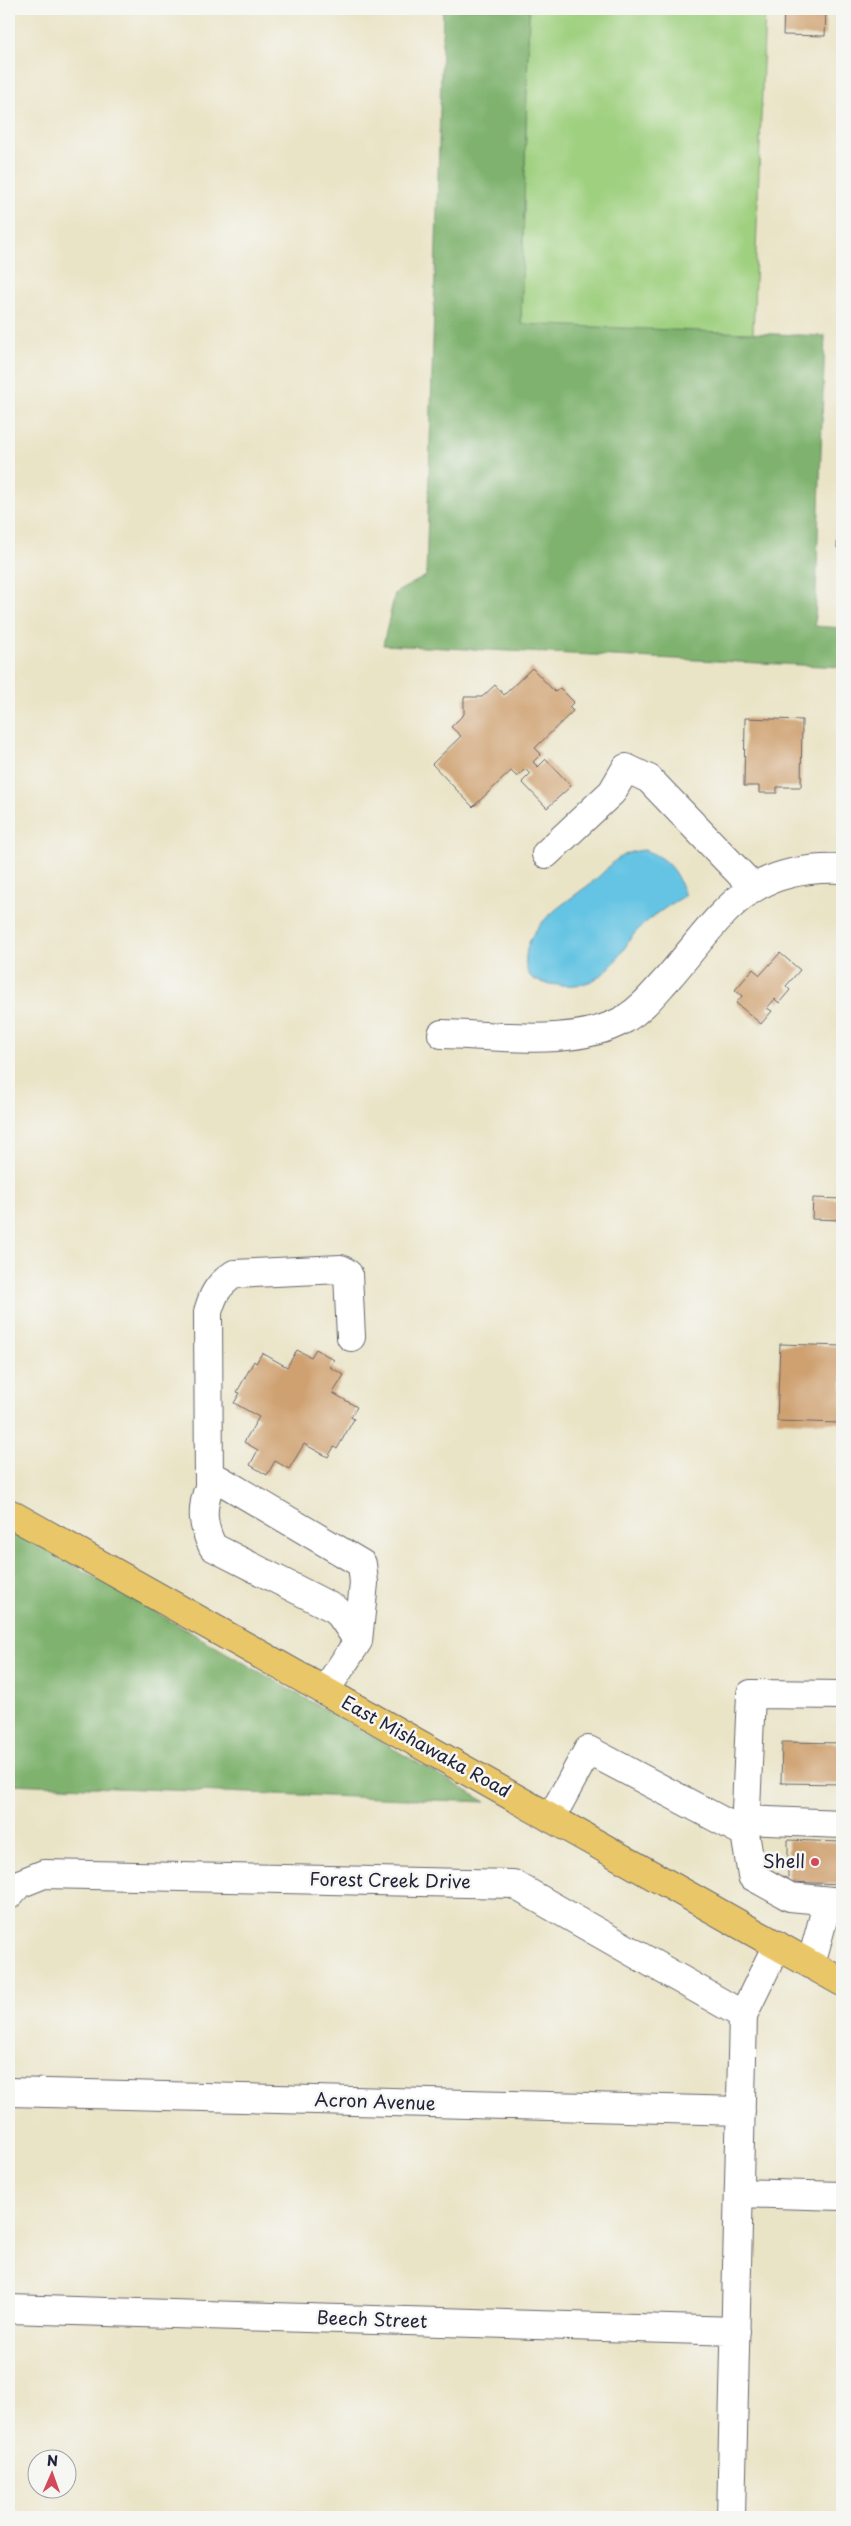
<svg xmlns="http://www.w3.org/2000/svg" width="851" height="2526" font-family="'Playpen Sans',sans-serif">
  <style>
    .green { fill: #9fd07f; stroke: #60795d }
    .forest { fill: #7fb26e; stroke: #506a54 }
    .water { fill: #65c4e3; stroke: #44738f }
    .building { fill: #cfa171 }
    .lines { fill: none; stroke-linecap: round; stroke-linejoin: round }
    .minor-casing { stroke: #68666c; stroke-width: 30 }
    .major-casing { stroke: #68666c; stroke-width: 30 }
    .minor { stroke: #fff; stroke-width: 28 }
    .major { stroke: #e9c769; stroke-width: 28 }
    .poi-dot { fill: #d1495b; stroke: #f6f6f2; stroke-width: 2 }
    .labels { text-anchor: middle; stroke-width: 5; stroke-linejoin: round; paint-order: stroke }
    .street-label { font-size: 18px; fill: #22223b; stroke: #f6f6f2 }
    .poi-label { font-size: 18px; fill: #22223b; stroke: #f6f6f2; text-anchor: end }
  </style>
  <rect width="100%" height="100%" fill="#f6f6f2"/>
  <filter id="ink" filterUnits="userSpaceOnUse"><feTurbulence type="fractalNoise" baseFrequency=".02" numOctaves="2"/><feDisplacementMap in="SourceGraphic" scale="10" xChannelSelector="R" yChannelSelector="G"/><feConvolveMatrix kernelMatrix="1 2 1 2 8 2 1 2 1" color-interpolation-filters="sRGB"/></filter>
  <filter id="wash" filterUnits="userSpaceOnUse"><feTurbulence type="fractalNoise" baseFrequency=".0096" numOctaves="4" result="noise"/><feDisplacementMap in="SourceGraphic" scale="20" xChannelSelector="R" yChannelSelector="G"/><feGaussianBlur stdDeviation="1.12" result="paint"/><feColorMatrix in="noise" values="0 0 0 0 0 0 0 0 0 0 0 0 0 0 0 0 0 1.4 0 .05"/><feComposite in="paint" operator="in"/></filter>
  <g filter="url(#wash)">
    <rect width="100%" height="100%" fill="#eae4c7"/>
    <path class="green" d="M529,9H765L753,334L521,325Z"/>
    <path class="forest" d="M443,9H529L521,324L825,336L815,626L842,628V667L383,645L395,593L426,576Z
      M9,1528L486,1802L9,1784Z"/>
    <path class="water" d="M644,850C669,859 677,872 685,896C670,904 641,923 631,938C609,972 596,991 550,984C538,982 527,979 526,965C522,923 570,902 597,878C606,871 612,861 622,856C630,852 636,851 644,850Z"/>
    <g id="blocks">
      <path class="building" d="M784,9L826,10L825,36L783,35Z
        M838,525L842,526V548H837Z
        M532,668L555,692L560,688L574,702L569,707L573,711L535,748L541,754L533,762L538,767L546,759L571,786L547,808L522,782L530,774L525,769L517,777L511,771L473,807L432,764L461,736L451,727L464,714V697H482L495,685L504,695Z
        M745,718L802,720L801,787H777V793H759V786H744Z
        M780,953L800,970L786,986L790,990L779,1003L775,999L767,1008L772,1011L761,1024L736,1003L742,996L735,990L753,969L760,975Z
        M813,1198L842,1199V1220L812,1219Z
        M780,1344L842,1346V1429H840V1423L777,1421Z
        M316,1349L334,1360L330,1367L344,1375L333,1393L357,1407L351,1417L354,1419L337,1449L334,1447L328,1457L304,1444L289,1469L275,1461L267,1475L250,1465L258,1450L244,1442L259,1417L234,1403L240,1393L237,1392L254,1361L256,1363L262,1353L287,1367L297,1350L311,1357Z
        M782,1742L842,1743V1784L781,1783Z
        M788,1840L842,1842V1884L788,1882Z"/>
    </g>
  </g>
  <g filter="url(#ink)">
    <use href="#blocks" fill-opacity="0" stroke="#68666c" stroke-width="1"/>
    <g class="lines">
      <defs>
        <path id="minor" d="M546,854L612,792L626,768L649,779L753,887
          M442,1034C497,1035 575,1048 625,1019C643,1008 655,992 669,977C724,913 747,865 842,869
          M209,1487L208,1312C213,1294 218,1285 234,1274L341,1269L348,1274L351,1337
          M325,1691L358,1641L337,1610L213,1547C202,1526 201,1509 209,1487L220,1480L362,1564L364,1583L358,1641
          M551,1818L588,1750L745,1833L751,1694L842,1695
          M745,1820L842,1824
          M745,1833L752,1876L790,1897L842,1902
          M9,1895L19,1884L44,1874L513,1884L743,2015
          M811,1964L828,1901
          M9,2092L741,2111
          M739,2193L842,2196
          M9,2309L736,2331
          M731,2517L743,2015L777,1945"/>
        <path id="major" d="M9,1513L842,1982"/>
      </defs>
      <use href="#minor" class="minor-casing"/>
      <use href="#major" class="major-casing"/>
      <use href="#minor" class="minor"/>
      <use href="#major" class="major"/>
    </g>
  </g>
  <circle class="poi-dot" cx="815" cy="1862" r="5"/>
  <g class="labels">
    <g class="street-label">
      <text transform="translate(426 1747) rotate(29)" y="6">East Mishawaka Road</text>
      <text transform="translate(390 1881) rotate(1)" y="6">Forest Creek Drive</text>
      <text transform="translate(375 2102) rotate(2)" y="6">Acron Avenue</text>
      <text transform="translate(372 2320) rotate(2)" y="6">Beech Street</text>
    </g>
    <g class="poi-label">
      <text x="805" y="1868">Shell</text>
    </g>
  </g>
  <rect width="851" height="2526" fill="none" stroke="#f6f6f2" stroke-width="30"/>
  <g transform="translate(52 2474) rotate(2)"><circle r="24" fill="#f6f6f2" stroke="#a1a1a9"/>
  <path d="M0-4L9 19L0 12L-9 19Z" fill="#d1495b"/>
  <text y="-8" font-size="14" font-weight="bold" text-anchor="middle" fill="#22223b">N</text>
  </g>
</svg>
